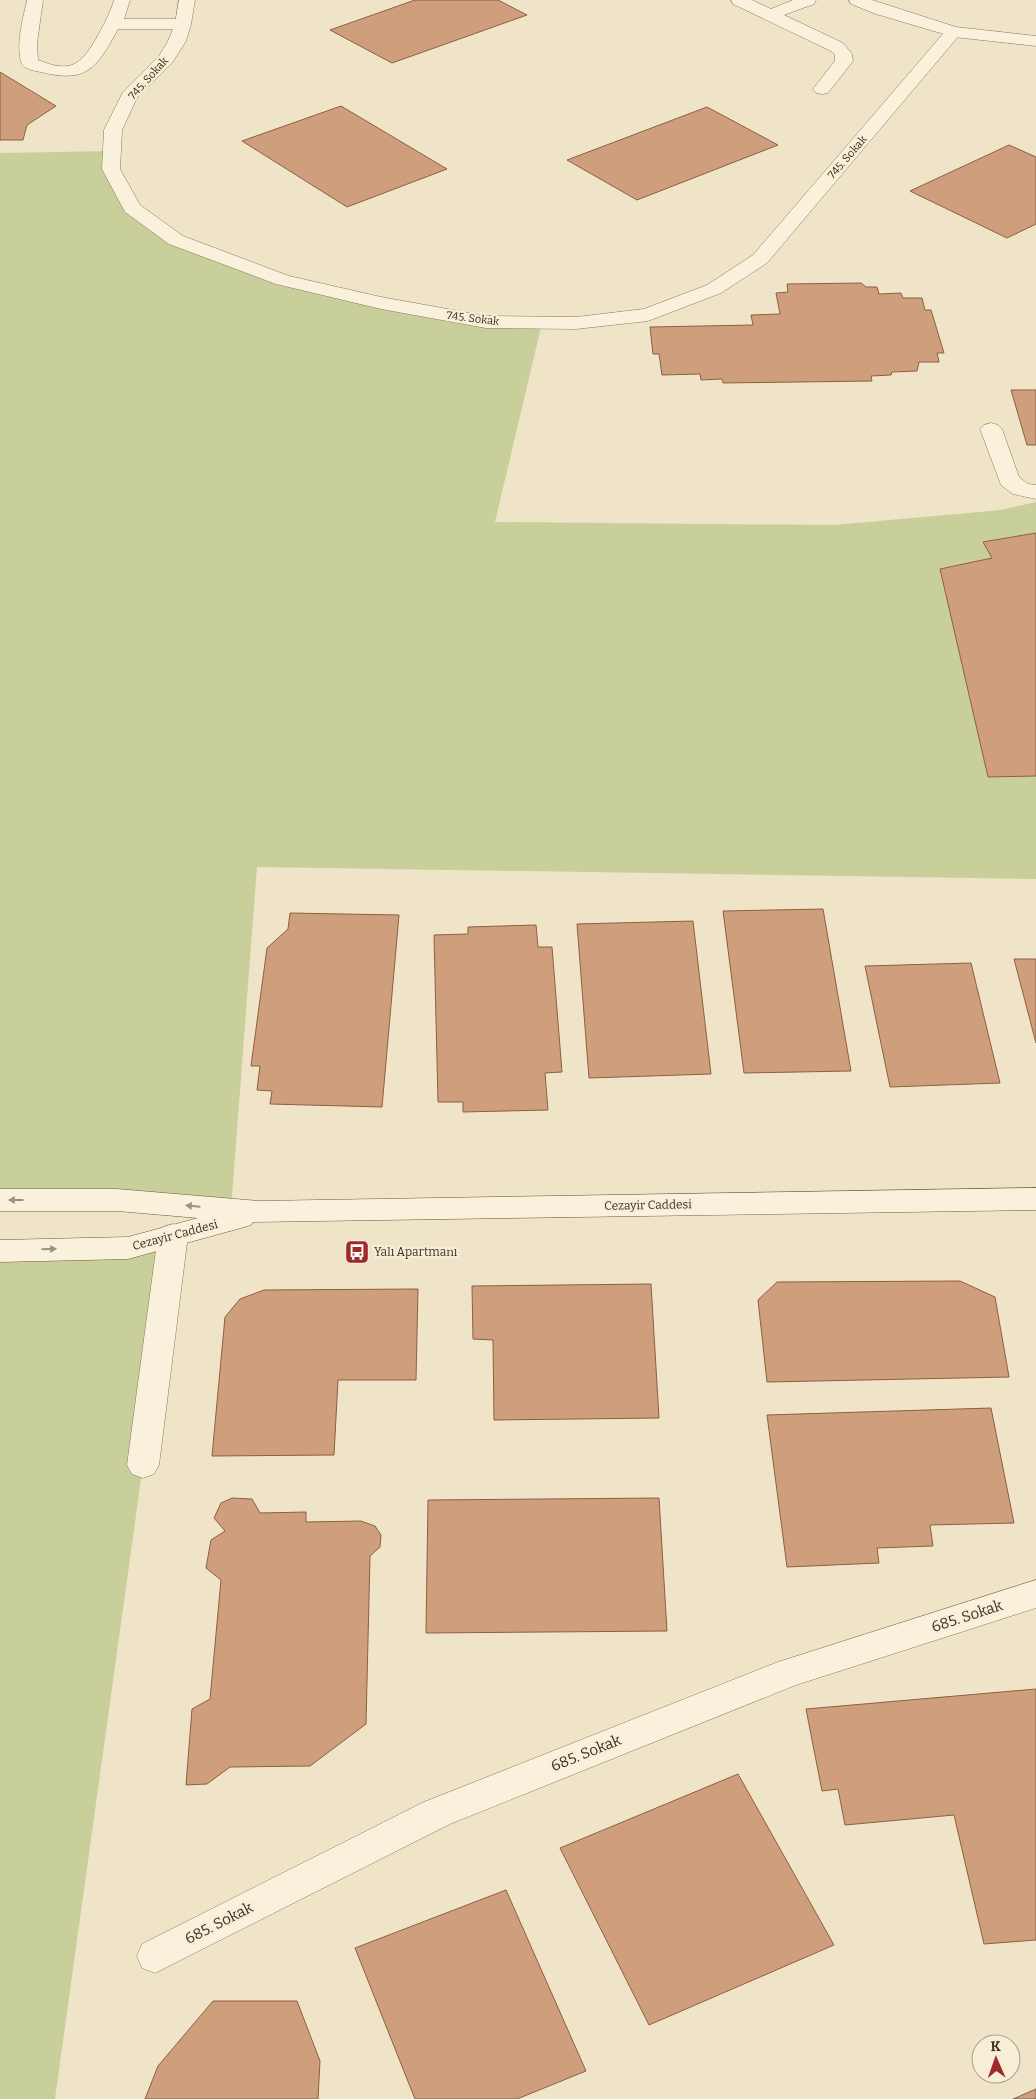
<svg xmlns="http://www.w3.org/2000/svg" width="1036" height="2099" font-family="Bitter,serif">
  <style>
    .green { fill: #c9cf9b }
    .building { fill: #cf9f7d; stroke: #8d5f41 }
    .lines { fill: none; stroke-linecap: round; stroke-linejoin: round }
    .service-casing { stroke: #8d765c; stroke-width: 1 }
    .minor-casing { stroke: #8d765c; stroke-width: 1 }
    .tertiary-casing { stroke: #8d765c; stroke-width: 1 }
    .secondary-casing { stroke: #6f573f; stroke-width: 1 }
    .service { fill: #faf1dc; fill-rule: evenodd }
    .minor { fill: #faf1dc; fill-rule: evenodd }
    .tertiary { fill: #faf1dc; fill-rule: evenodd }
    .secondary { fill: #faf1dc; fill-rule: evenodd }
    .oneway { fill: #9c907e }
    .labels { text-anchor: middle; stroke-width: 4.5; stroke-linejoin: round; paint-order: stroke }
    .far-street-label { font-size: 11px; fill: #3d2e20; stroke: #f7eed8 }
    .street-label { font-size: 12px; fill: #3d2e20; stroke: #f7eed8 }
    .poi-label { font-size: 12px; fill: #3d2e20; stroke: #f7eed8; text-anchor: start }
    .near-street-label { font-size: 15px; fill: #3d2e20; stroke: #f7eed8 }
  </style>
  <rect width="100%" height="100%" fill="#f0e4c8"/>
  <path class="green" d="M112,151L132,208L176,240L283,280L381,303L542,323L495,522L834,525L1001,510L1036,502V879L257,867L231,1209L0,1200V153Z
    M173,1235L143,1465L55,2099H0V1251Z"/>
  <path class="building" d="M415,0H498L527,15L392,63L330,30Z
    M0,72L56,106L27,125L23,140H0Z
    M341,106L447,169L347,207L242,141Z
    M707,107L778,145L637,200L567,160Z
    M1009,145L1036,157V224L1007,238L910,191Z
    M861,283L866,287H877L879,294L901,293L903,298H922L925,310H931L944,353H937L939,362H919L917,371L892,372L891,375L871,376L872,381L723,383L722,379L701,380L700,374L662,375L659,354H653L650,327L753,325L751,315L780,314L776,293L788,292L787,284Z
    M1011,390H1036V445H1027Z
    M1036,533V776L988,777L940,569L992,558L983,542Z
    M823,909L851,1071L744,1073L723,911Z
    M290,913L399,915L382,1107L270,1104L272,1091L257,1090L260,1066H251L267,948L288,929Z
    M693,921L711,1074L589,1078L577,924Z
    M536,925L538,947H552L562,1072L545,1073L548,1110L463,1112V1102H438L434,935L468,934V927Z
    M1014,959H1036V1043Z
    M971,963L1000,1083L890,1087L865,966Z
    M960,1281L995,1297L1009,1377L767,1382L758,1300L777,1282Z
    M651,1284L659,1418L494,1420L493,1340L473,1339L472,1286Z
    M418,1289L416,1380H338L334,1455L212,1456L225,1317L240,1299L264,1290Z
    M991,1408L1014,1523L930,1525L933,1546L877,1548L879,1563L787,1567L767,1415Z
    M232,1498L252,1499L260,1513L306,1512V1522L361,1521L375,1526L381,1535L380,1547L370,1556L366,1724L310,1766L230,1767L207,1784L186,1785L192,1709L210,1699L221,1580L206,1568L211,1540L225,1531L214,1518L221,1503Z
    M659,1498L667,1631L426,1633L428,1500Z
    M1036,1689V1940L984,1944L954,1815L845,1825L838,1789L822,1791L806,1709Z
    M738,1774L834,1945L649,2025L560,1848Z
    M506,1890L586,2071L517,2099H415L355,1948Z
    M213,2001H297L320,2061L318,2099H145L158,2066Z
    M1036,2089V2099H1013Z"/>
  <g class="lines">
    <defs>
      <path id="service" d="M27,0H43L37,43L38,60C70,73 80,66 96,39C103,26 110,14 114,0H130L124,19H183L189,20L191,24L189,28L183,29H118C97,67 88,84 41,72C34,71 23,69 21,62C16,42 23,19 27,0Z
        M731,0H752L771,9L793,0H816L814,4L784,15L843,43L852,54L853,61L828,93L822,94L816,93L813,89L835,61V55L831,51L733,4Z
        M991,423L998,425L1002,429L1019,477L1028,484L1036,485V499L1013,494L1001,485L980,429L984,425Z"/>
      <path id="minor" d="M179,0H195L191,24L186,41L172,63L137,98L122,130L120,169L140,205L183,236L289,276L381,297L486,316L576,317L644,309L707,285L753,255L948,28H960L962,32L767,263L721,293L648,321L576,329L486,328L381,309L276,284L169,244L125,212L102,169L104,130L123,92L159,56L168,41L175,24Z
        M173,1224L183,1227L188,1235L159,1465L154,1474L143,1478L132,1474L127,1465L158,1235L163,1227Z
        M1036,1580V1608L796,1685L450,1824L155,1973L142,1968L137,1956L142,1944L424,1802L778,1662Z"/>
      <path id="tertiary" d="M849,0H872L956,27L1036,36V46L954,37L876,14L851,4Z"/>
      <path id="secondary" d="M1036,1188V1210L253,1222L251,1225L241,1228L128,1259L0,1262V1240L128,1237L198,1218L117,1211H0V1189H117L259,1201Z"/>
    </defs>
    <use href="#service" class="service-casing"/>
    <use href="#minor" class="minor-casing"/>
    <use href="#tertiary" class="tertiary-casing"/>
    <use href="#secondary" class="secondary-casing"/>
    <use href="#service" class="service"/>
    <use href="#minor" class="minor"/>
    <use href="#tertiary" class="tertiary"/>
    <use href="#secondary" class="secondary"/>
  </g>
  <defs><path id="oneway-solid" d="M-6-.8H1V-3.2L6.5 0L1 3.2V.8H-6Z" transform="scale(1.25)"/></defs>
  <g class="oneway">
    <use href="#oneway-solid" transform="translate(16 1200) rotate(180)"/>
    <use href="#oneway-solid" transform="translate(193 1206) rotate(-175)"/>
    <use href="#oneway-solid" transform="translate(49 1249) rotate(-1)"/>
  </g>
  <defs>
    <symbol id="bus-square" viewBox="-11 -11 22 22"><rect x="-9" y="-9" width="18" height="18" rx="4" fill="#9e2a2b" stroke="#f7eed8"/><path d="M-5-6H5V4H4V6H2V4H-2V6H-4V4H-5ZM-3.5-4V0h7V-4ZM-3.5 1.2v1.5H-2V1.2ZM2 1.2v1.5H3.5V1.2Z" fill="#fff"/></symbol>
  </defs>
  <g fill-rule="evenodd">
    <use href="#bus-square" x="343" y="1238" width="28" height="28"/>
  </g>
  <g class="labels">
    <g class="far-street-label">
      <text transform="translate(148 78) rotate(-48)" y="4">745. Sokak</text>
      <text transform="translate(847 157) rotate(-49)" y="4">745. Sokak</text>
      <text transform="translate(473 318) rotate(7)" y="4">745. Sokak</text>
    </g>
    <g class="street-label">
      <text transform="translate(648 1205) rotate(-1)" y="4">Cezayir Caddesi</text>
      <text transform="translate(175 1235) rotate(-15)" y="4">Cezayir Caddesi</text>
    </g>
    <g class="poi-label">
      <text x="374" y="1256">Yalı Apartmanı</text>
    </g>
    <g class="near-street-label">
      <text transform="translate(967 1616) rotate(-18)" y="5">685. Sokak</text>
      <text transform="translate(586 1753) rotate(-22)" y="5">685. Sokak</text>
      <text transform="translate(219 1923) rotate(-27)" y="5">685. Sokak</text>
    </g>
  </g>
  <g transform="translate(996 2059) rotate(358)"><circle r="24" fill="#f7eed8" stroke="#ada18e"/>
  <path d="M0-4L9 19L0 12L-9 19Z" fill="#9e2a2b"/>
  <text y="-8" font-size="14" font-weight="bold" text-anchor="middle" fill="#3d2e20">K</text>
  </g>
</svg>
